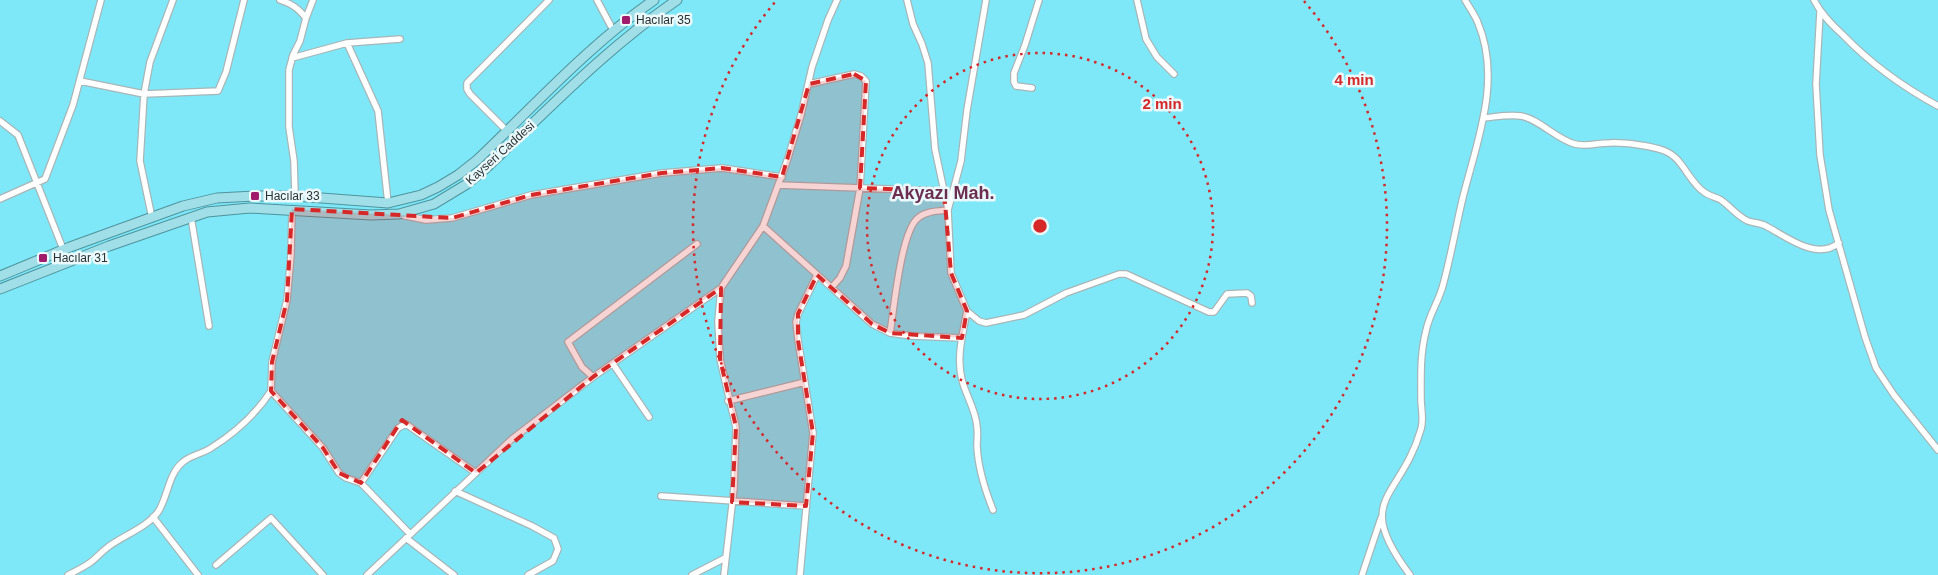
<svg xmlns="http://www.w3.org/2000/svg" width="1938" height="575" font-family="Helvetica,sans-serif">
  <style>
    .green { fill: #7ee8f8 }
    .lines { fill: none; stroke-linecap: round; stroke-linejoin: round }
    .minor-casing { stroke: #a8b6b8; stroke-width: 8 }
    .primary-casing { stroke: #4e949e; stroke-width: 11 }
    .minor { stroke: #fff; stroke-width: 5.5 }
    .primary { stroke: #a0dfe8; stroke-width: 9 }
    .marked { fill: #d62828; fill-opacity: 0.2; stroke: #d62828; stroke-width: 4; stroke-dasharray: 10 6; stroke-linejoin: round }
    .ring { fill: none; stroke: #d62828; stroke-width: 2.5; stroke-dasharray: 2.5 5 }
    .poi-dot { fill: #a01b6b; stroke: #eaf9fc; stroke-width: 2 }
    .labels { text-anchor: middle; stroke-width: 5; stroke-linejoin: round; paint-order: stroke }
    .poi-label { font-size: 12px; fill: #2c3132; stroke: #eaf9fc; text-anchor: start }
    .street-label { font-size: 12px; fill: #2c3132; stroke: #eaf9fc }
    .district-label { font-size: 18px; font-weight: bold; fill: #6d2d4f; stroke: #eaf9fc }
    .centre { fill: #d62828; stroke: #eaf9fc; stroke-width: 2.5 }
    .ring-label { font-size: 15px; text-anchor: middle; font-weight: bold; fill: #d62828; stroke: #eaf9fc; stroke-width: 5; stroke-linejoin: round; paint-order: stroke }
  </style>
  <rect width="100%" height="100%" fill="#ddecee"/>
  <path class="green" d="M0,0H1938V575H0Z"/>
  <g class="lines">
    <defs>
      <path id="minor" d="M280,0C292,4 298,8 306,18
        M597,0L613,30
        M907,0L913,24L922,44L928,63L935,149L948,210L951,273L967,311L979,321L986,323L1024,315L1066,293L1119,274H1126L1209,312H1214L1227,294L1247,293L1251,296L1252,303
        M1137,0L1146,39L1157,57L1174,74
        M1814,0C1821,14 1831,24 1843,35C1871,64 1903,87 1938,106
        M1820,12L1816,84L1820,155L1829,210L1865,337L1876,368L1894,395L1938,450
        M347,43L400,39
        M292,58L347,43L378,111L388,203
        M80,81L144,94L150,62L173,0
        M809,84L854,74L861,76L866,81L860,188L846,266L840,278L832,287
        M1032,88L1016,86L1014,82V73L1025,45L1039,0
        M1483,118C1495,117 1509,114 1521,116C1539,119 1556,139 1575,144C1587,147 1597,143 1609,143C1624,142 1652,146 1665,151C1683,158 1688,181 1704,192C1709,196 1716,197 1721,200C1731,207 1737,216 1748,221C1754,223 1761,223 1766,226C1787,237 1816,261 1839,243
        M0,121L18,135L63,249
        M507,131L470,94L467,89V83L549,0
        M778,185L944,191
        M295,196L294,161L289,127V70L293,55L300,41L306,18L313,0
        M0,199L45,179L73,105L101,0
        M292,209L291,255L287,300L272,362L271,391L323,448L339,473L346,478L361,483L410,534
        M401,215L426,220L452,218L531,195L662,173L722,168L782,177
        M191,217L209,326
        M152,218L140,161L144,94L218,91L226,72L244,0
        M763,226L872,324L890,333L912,336L962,338
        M721,288L718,321L720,359L736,427L734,488L724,575
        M967,311C963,333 956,357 962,380C966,396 976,410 977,427C978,433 977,440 977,446C978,468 985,490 993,510
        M890,333C894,309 901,231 918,218C926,211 938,211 948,210L961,161L967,110L986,0
        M613,364L649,417
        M593,377L582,367L568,342L697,244
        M728,401L805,382
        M361,483L398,428L406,424L476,473
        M455,491L532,526L554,538L558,549L553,561L528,575
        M661,496L806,506
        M153,517L198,575
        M406,538L454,575
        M216,565L271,518L323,575
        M68,575C74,572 82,568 88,564C95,560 101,552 108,547C124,535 146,528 158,512C168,497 168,474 183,462C191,455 202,454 211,448C235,433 256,414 271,391
        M367,575L512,439L593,377L721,288L763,226L787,161L801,115L812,67L828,20L837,0
        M692,575L725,558
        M800,575L813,433L798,340L796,322L798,314L817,275
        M1362,575L1381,518
        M1410,575C1351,497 1401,500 1421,429C1424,420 1421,408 1421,399C1421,376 1420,354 1426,331C1429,315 1439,301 1443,285C1451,256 1456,226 1463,197C1477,141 1502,80 1478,23C1475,15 1469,7 1465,0"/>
      <path id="primary" d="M0,276L70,247L183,206L217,198L255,196H295L388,203L421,195L438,187L458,175L477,160C535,105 589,45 654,0
        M0,289L109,246L207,212L250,208L371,215L399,214L434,204L467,184L484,170C547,111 605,49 677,0"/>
    </defs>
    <use href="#minor" class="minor-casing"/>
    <use href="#primary" class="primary-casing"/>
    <use href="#minor" class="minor"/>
    <use href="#primary" class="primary"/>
  </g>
  <path class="marked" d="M854,74L866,81L860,188L944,191L951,273L967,311L962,338L890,333L872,324L817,275L798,314V340L813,433L806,506L732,502L736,427L720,359L721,288L593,377L476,473L402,420L361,483L339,473L323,448L271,391L272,362L287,300L292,209L452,218L531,195L662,173L722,168L782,177L809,84Z"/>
  <g class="ring">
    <circle cx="1040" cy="226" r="173"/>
    <path d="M1304 1A347 347 0 1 1 776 1"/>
  </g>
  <g class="poi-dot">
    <rect x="621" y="15" width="10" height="10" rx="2.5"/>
    <rect x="250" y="191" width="10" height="10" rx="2.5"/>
    <rect x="38" y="253" width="10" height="10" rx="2.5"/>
  </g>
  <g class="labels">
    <g class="poi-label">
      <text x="636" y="24">Hacılar 35</text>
      <text x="265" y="200">Hacılar 33</text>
      <text x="53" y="262">Hacılar 31</text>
    </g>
    <g class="street-label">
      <text transform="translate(500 153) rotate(-42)" y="4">Kayseri Caddesi</text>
    </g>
    <g class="district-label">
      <text x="943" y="199">Akyazı Mah.</text>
    </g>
  </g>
  <circle cx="1040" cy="226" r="8" class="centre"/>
  <g class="ring-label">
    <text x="1354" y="85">4 min</text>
    <text x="1162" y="109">2 min</text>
  </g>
</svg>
